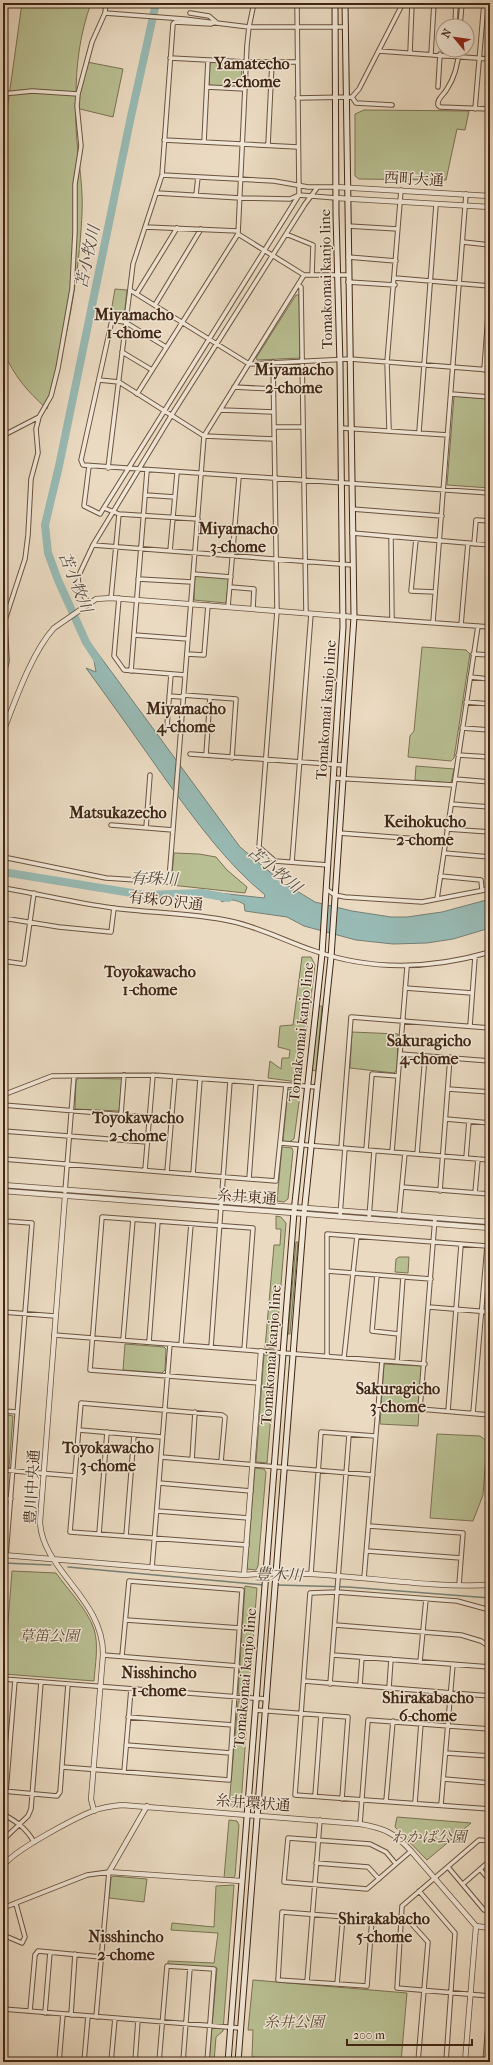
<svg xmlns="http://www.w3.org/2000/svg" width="493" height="2065" font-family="'IM FELL French Canon','Noto Serif JP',serif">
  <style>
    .green { fill: #b8bf92; stroke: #7c7253 }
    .water { fill: #98bab4; stroke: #757f74 }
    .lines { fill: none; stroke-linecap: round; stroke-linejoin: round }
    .stream { stroke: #757f74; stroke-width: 1.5 }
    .river { stroke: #98bab4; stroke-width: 8 }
    .minor-casing { stroke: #6b533f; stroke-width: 5.5 }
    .tertiary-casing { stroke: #6b533f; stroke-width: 6 }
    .secondary-casing { stroke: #412614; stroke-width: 7 }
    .minor { stroke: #f1e7d7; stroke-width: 3.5 }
    .tertiary { stroke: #f1e7d7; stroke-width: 4.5 }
    .secondary { stroke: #f1e7d7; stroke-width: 5 }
    .labels { text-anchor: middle; stroke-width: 3; stroke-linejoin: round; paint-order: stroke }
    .street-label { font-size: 15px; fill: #412614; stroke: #f1e7d7 }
    .park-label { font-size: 15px; font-style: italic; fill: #5f4c34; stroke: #f1e7d7 }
    .neighbourhood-label { font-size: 16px; font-weight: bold; fill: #412614; stroke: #f1e7d7 }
    .water-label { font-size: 16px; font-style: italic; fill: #574b3c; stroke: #f1e7d7 }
  </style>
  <rect width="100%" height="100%" fill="#eadac1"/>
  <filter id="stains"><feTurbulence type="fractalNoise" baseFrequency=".005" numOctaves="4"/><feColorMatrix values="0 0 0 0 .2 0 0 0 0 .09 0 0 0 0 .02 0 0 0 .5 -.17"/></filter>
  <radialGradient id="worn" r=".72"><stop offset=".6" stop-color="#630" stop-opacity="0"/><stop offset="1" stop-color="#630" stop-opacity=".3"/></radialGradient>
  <path class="green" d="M22,3H91C80,34 76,64 76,96L87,62L123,69L113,117L76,108C74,143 84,179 82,214C79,279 66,346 47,409C26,390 15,377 3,351V150L5,125Z
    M210,62L242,64L241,87L211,86L209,84Z
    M364,110L469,111L465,130L457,129L446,180L359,179L355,176V114Z
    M115,289L127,290L124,318L122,320L110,318Z
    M296,295H299L300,358L257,360L256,358Z
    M454,396L490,399V488L447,485Z
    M195,575L229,578L226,603L194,600Z
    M422,647L466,650L470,654L454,758L451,761L408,757L410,736L414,731Z
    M416,766L454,769L451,783L415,780Z
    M174,853L199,854L216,857L227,870L247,887L245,893L171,885Z
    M302,957H311L315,965L301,1077L298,1082L268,1078L270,1061L281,1069L282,1058H289L290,1050L278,1047L280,1026L293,1025Z
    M319,1006H322L316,1071L312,1070Z
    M352,1032L398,1034L397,1070L394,1073L350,1068Z
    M78,1078L122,1079L119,1111L75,1109L76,1081Z
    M288,1089L298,1090L300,1095L294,1139L289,1142L283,1141Z
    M282,1147L292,1148L293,1151L288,1199L284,1202L277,1201Z
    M276,1216L281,1217L286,1223L276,1346L274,1348H265L274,1245H280L281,1229H276Z
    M296,1242H298L290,1334H288Z
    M399,1257H409L408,1273L395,1272L396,1259Z
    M125,1344L164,1347L166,1349L165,1370L162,1373L123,1370Z
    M264,1355H276L267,1463L256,1462Z
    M384,1364L422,1366L418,1426L380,1424Z
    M3,1414L13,1416L9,1468L3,1467Z
    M437,1434L480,1436L487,1441L483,1495L473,1521L430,1518Z
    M255,1468L264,1469L266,1472L258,1566L256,1570L247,1569Z
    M12,1571L56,1573C68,1590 87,1609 94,1629C99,1645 95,1665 94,1681L4,1674Z
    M245,1586L257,1588L249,1691L247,1694H238Z
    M238,1701L247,1702L248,1706L241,1805L239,1807L229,1806Z
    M397,1817L471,1823L427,1860L395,1827Z
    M229,1820L237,1821L239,1825L235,1876L233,1878H224Z
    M113,1876L147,1879L144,1902L109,1898L111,1878Z
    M234,1885L223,2031L216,2037L214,2062H209L217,1968L168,1966V1961L214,1963L218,1933L171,1930L172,1923L214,1927L216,1886Z
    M253,1980L407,1993L401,2062H327L252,2057L253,2030H248Z"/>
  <path class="water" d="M91,644L240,847L282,882L315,902L352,911L391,917H407L442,912L490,899V928L453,939L427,943L393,944L356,940L304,926L287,917L245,911L244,904C236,900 230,898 222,902L219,898V893L264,898L265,895C226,863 196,821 166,780C140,743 113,705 86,668L96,672Z"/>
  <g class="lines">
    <path class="stream" d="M3,1563L51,1565
      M68,1567L264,1585
      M277,1585L348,1587L490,1598"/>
    <path class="river" d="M99,662L86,642L58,580L48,553L45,525L59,466L130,121L156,3
      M3,872L144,895L202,893L228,898"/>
    <defs>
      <path id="minor" d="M412,3L461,6
        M105,13L184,19L249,27H346
        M455,26L456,3
        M460,26L462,3
        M459,50C458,64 455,77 447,89C444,95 437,98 438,105L440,107L490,109
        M379,51L490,59
        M410,53L412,3
        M431,54L434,3
        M170,58L246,62H297
        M207,87L245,89
        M438,87L440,54
        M3,94L32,91L78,94
        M352,97L356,103L392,105
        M297,98L352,97L359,89L403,3
        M475,109L484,3
        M164,140L298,147
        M204,142L208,60
        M268,145L272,62
        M162,175L274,181L308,187H336
        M157,193L240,198L290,199L299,195L336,198
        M196,195L198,177
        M348,226L398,229
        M145,227L238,231
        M238,234L304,275H348
        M286,234L313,245L312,275
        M463,242L490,245
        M348,257L396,261
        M395,278L490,286
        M348,282L395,285
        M298,285L301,287L306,613
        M130,290L249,364L350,359L490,370
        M137,293L177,228
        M155,305L201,229
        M166,347L125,322L112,320L81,460L83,465L490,493
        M122,352L152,370
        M273,362L277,611L259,847L275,861L328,865
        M484,370L490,288
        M99,380L119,382L204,436L274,439
        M234,387L273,389
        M137,394L238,234L247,45L249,27L254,3
        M451,394L490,397
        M220,410L273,412
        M274,427H303
        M341,428L448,435
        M389,429L387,362L401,190
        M3,432L8,433L39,417
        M419,432L436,205
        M89,466L84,506L100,514L299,195L297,3
        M108,468L133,264L162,175L173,24L175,22L211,24L216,22L209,16L190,13
        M145,495L175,497
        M104,508L119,514L198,519
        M352,509L442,516
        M352,533L490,545
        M391,537L392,619
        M416,539L411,591L435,592
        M474,544L476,520L490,521
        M93,545L353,565
        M170,551L177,473
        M193,574L231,577
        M138,579L192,582
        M230,587L254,589L253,609
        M111,598L119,514
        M119,598L114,656L124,670L185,675
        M89,604L79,588L78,577L93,545L171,416L305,204L317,188
        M228,607L239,477
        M354,617L490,627
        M433,622L466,194
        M461,625L468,543
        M134,635L188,639
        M187,654L204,655L208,605
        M473,654L490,655
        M131,671L147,471
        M171,674L167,726L181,728
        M470,677L490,679
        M3,678L7,661L5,620L25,559L28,535L31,479L38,453L36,429L39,417L51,396L58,368L72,289L75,232V184L81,146L77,106L78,94L92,42L105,13L106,3
        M183,695L236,699L232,758
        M169,696L183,697
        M466,702L490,704
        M462,728L490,730
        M190,754L343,765
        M206,755L210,697
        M458,755L490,757
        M333,778L454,785
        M455,779L490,782
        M451,804L490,807
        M111,825L173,830
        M146,828L150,775
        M447,829L490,832
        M339,833L445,841
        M444,853L490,857
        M3,857L106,878L167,882L169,880L204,436L304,275
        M292,862L311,614
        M440,876L481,880L482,890
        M3,888C40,894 76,903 113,908C151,913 192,913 230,921C260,927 287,942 315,951C372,971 432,969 490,952
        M326,889L335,895L345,897L422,902L490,889
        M437,899L478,626
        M3,918L59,927L111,932L114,908
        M3,946L6,918
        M3,961L24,964L34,893
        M405,988L472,993
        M470,1026L475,957
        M400,1054L490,1061
        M448,1089L490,1092
        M3,1095L52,1076L153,1075L317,1087
        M3,1105L149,1117
        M121,1114L124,1075
        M446,1119L490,1123
        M3,1131L147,1142
        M280,1143L490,1160
        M341,1148L351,1017L490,1028
        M366,1150L372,1074L398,1076
        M392,1152L407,967
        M417,1154L425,1056
        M466,1158L469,1121
        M3,1159L276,1181L286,1085
        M145,1170L153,1075
        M167,1172L175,1077
        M193,1174L200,1079
        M249,1179L256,1083
        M402,1187L490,1194
        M440,1191L450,1057
        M65,1192L74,1076
        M475,1193L478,1159
        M340,1216L345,1148
        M399,1216L405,1153
        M369,1218L374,1151
        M435,1218L420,1409L490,1415
        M3,1221L32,1223L6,1556
        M3,1244L5,1221
        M327,1271L431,1279
        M377,1275L372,1331L399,1334
        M429,1307L490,1312
        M3,1312L55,1316
        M54,1335L425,1364
        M123,1340L133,1219
        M149,1342L158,1221
        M181,1345L191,1224
        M211,1347L230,1081
        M244,1350L253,1228L102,1217L90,1370L259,1383
        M327,1356V1234L487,1246L473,1413
        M344,1358L357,1236
        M397,1362L403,1277
        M3,1411L17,1412
        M448,1411L461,1245
        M79,1430L162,1437
        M161,1457L373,1475
        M192,1460L195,1412
        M221,1462L225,1417L222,1415L81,1403L70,1532L247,1545
        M3,1470L75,1476
        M159,1483L251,1491
        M3,1498L11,1499
        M157,1511L249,1518
        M369,1526L463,1533L459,1585
        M99,1534L107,1432
        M126,1536L134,1435
        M367,1551L461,1558
        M152,1568L170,1344
        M311,1574L321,1432L375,1436
        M364,1578L382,1361
        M490,1610L457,1601L337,1592L310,1593L295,1795L490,1809
        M126,1620L240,1628
        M335,1625L461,1635L481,1641L490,1647
        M103,1655L238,1666
        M333,1655L490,1667
        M420,1662L426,1599
        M3,1679L267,1699
        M304,1681L490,1696
        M330,1684L349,1435
        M360,1685L362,1657
        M389,1688L391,1659
        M255,1710L348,1717L342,1799
        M128,1717L233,1725
        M126,1745L231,1753
        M446,1753L490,1756
        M62,1767L229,1780L242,1590L129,1581L122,1656
        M124,1772L131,1689
        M444,1779L490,1783
        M3,1791L57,1796L60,1792L68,1684
        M6,1792L15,1680
        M315,1796L321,1715
        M386,1801L393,1721
        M415,1803L421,1723
        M441,1805L453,1664
        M3,1814C17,1822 26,1828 34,1842
        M360,1824L368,1720L490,1729
        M3,1840L28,1816L31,1809L41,1682
        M490,1841L479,1840L402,1906L397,1988L490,1996
        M316,1863L368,1867L379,1879
        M396,1864L386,1852L370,1844L288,1838L284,1882L367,1889L411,1851
        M448,1867L484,1910H490
        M480,1869L490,1881
        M463,1884L486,1864L490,1865
        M419,1891L455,1933L446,2062
        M3,1908L87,1875L109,1872L96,2017
        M282,1912L372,1919L367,1986L278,1980Z
        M402,1921L410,1922L428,1942L418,2062
        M3,1935L22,1943L25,1937L16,1904
        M307,1982L320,1820
        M337,1984L343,1916
        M3,2009L240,2028
        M30,2011L35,1955L38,1951L101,1957
        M45,2013L50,1952
        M71,2015L75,1954
        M59,2062L63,2014
        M84,2062L88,2016
        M111,2062L115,2018
        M135,2062L138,2020
        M159,2062L167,1966L214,1969L207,2062
        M183,2062L190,1968
        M485,2062L490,2002"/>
      <path id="tertiary" d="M336,187L490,196
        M336,198L490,207
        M3,732C15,701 32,652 54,628L96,599L111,598L354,617
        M3,1185L490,1222
        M3,1191L490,1228
        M65,1196L40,1522C42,1570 104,1599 103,1655L91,1799L94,1811
        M3,1555L244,1575C326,1567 408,1589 490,1585
        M244,1575L261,1351
        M147,1806L109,1872L241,1881
        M3,1866C14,1850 75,1818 95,1810C104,1807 113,1806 122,1805L360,1824C384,1828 395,1833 411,1851L476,1926L465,2062
        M476,1926L490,1928"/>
      <path id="secondary" d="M228,2062L294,1212L322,954L343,627L340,365L336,214L335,3
        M238,2062L304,1214L331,957L354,617L345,3"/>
    </defs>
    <use href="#minor" class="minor-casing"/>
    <use href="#tertiary" class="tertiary-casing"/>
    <use href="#secondary" class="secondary-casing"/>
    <use href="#minor" class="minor"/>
    <use href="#tertiary" class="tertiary"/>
    <use href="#secondary" class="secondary"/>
  </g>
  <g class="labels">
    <g class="street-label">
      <text transform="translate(414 179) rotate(3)" y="5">西町大通</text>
      <text transform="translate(326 279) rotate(-91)" y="5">Tomakomai kanjo line</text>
      <text transform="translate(326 710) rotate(-86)" y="5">Tomakomai kanjo line</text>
      <text transform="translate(166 901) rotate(6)" y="5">有珠の沢通</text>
      <text transform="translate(301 1032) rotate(-84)" y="5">Tomakomai kanjo line</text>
      <text transform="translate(247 1197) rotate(4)" y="5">糸井東通</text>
      <text transform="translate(271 1355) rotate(-86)" y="5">Tomakomai kanjo line</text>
      <text transform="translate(32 1487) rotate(-87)" y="5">豊川中央通</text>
      <text transform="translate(245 1678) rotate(-85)" y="5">Tomakomai kanjo line</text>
      <text transform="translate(253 1803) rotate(4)" y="5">糸井環状通</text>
    </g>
    <g class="park-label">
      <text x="49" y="1641">草笛公園</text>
      <text x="429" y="1842">わかば公園</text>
      <text x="294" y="2027">糸井公園</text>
    </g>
    <g class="neighbourhood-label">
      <text x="252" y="69">Yamatecho<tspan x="252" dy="18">2-chome</tspan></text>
      <text x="134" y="320">Miyamacho<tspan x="134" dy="18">1-chome</tspan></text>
      <text x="294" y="375">Miyamacho<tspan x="294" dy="18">2-chome</tspan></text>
      <text x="238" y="534">Miyamacho<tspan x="238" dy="18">3-chome</tspan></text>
      <text x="186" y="714">Miyamacho<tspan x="186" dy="18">4-chome</tspan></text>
      <text x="118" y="818">Matsukazecho</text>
      <text x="425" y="827">Keihokucho<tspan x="425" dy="18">2-chome</tspan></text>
      <text x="150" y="977">Toyokawacho<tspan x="150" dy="18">1-chome</tspan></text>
      <text x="429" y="1046">Sakuragicho<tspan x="429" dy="18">4-chome</tspan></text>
      <text x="138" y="1123">Toyokawacho<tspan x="138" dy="18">2-chome</tspan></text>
      <text x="398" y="1394">Sakuragicho<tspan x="398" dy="18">3-chome</tspan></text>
      <text x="108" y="1453">Toyokawacho<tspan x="108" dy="18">3-chome</tspan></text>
      <text x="159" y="1678">Nisshincho<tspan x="159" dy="18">1-chome</tspan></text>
      <text x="428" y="1703">Shirakabacho<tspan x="428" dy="18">6-chome</tspan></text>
      <text x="384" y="1924">Shirakabacho<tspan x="384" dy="18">5-chome</tspan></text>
      <text x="126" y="1942">Nisshincho<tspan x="126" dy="18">2-chome</tspan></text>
    </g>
    <g class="water-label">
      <text transform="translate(87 257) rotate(-78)" y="6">苫小牧川</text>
      <text transform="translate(76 582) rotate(68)" y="6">苫小牧川</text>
      <text transform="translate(275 869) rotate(39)" y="6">苫小牧川</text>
      <text transform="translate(154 878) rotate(2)" y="6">有珠川</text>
      <text transform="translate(279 1574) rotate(2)" y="6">豊木川</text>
    </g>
  </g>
  <rect width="493" height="2065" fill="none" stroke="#eadac1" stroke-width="16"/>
  <rect x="4" y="4" width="485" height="2057" fill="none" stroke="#412614" stroke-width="2"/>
  <rect x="8" y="8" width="477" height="2049" fill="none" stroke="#412614"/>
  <g transform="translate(455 38) rotate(299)"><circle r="19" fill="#f1e7d7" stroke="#ab9a89"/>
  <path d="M0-3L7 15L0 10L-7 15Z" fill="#8f2418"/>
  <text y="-6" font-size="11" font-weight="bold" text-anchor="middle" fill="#412614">N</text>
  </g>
  <path d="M347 2039v6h125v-6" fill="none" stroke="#412614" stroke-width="2"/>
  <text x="353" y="2039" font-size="12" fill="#412614" stroke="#f1e7d7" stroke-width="3" paint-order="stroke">200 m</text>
  <rect width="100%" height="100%" filter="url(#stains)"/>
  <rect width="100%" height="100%" fill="url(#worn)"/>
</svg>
